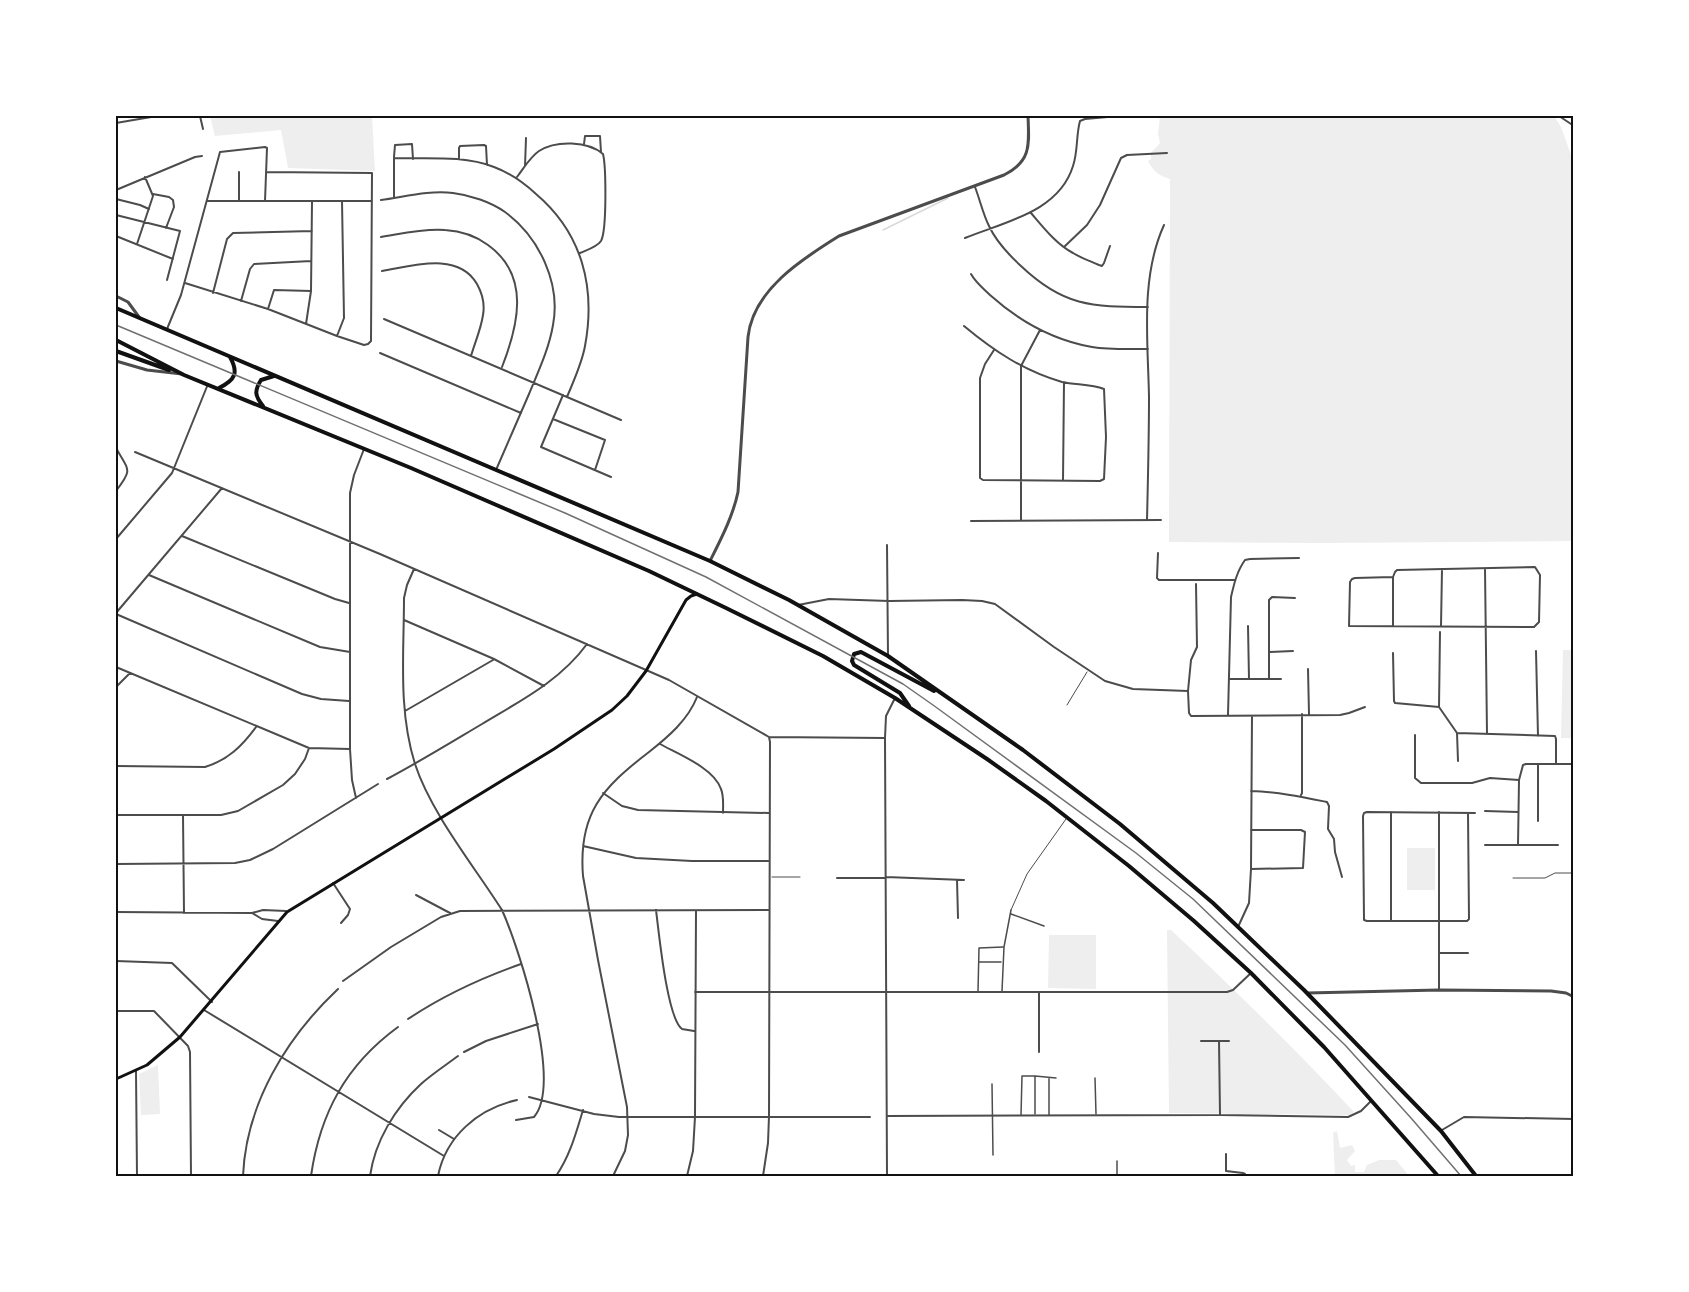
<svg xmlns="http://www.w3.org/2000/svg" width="1689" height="1292" font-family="'Roboto Condensed',sans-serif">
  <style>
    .green { fill: #eee }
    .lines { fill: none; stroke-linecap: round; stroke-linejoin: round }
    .stream { stroke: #d9d9d9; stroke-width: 1.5 }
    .service { stroke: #4c4c4c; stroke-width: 1 }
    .pedestrian { stroke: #4c4c4c; stroke-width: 1.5 }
    .minor { stroke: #4c4c4c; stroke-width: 2 }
    .tertiary { stroke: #4c4c4c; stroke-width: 3 }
    .secondary { stroke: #111; stroke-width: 3 }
    .primary { stroke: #111; stroke-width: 4 }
    .rail { stroke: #707070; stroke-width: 1.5 }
    .neatline { fill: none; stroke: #111; stroke-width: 2 }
  </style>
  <rect width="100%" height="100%" fill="#fff"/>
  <path class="green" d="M210,116H372L375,171L288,168L281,130L215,136Z
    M1160,116H1554L1561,127L1574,163L1573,541L1325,543L1169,542L1170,179C1159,176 1153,171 1148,161L1151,159V153L1160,143L1158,134Z
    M1563,650H1573V738H1561Z
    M1407,848H1435V890H1407Z
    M1167,930H1171C1234,989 1295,1049 1354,1112L1349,1115L1169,1113Z
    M1049,935H1096V989L1048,988Z
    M158,1065L160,1114L141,1115L139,1074Z
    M1337,1131L1340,1148L1352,1145L1355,1151L1347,1160L1351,1166L1355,1165V1172H1364L1367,1165L1379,1160H1396L1409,1176H1335L1333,1133Z"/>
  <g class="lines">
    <path class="stream" d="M883,230L948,198"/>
    <path class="service" d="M1067,705L1087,672
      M772,877H800
      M1513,878H1545L1555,873H1574
      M1011,910L1027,874L1066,819"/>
    <path class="pedestrian" d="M1011,914L1044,926
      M979,962H1001
      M978,991L979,948L1003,947
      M1002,991L1004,947L1011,910
      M1095,1078L1096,1114
      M992,1084L993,1155
      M1035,1114V1076L1056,1078
      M1021,1115L1022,1076H1035
      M1049,1115V1078
      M1117,1176V1161"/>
    <path class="minor" d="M200,116L203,129
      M1559,116L1574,126
      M466,117V116
      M116,123L157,116
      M584,144L585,136H600L601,152
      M394,157L395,145L412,144L413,159
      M459,158V148L460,146L484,145L486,146L487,165
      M525,166L526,138
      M517,177C524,168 530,157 539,151C556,140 588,141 603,154C606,166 607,230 601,241C597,247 587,250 580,253
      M975,187C980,200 983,214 989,226C996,241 1009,255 1021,266C1063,306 1091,307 1148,307
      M116,190L195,157L202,156
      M153,194L169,197L173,200L174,207L166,228
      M394,198V158C427,159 463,155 494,167C510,173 523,182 536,194C582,233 596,287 585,346C582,363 574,380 567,397
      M116,199L140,205L149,209
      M381,200C404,197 429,190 453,193C470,195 491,202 505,212C539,237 561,283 553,325C549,349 538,372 529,394C518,419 507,445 496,470
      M207,201H372
      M239,201V172
      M1031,213C1043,227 1056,244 1073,253C1081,258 1090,261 1099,265L1102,266L1104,263L1110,246
      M116,215L180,231L167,280
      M116,236L173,259
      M381,237C400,234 425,228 445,230C461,231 476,236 488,245C531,276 518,326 502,367
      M965,238C1004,222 1059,212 1073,166C1078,152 1076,135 1080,121L1085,119L1119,116
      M137,244L153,196L145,177
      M1064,247L1087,225L1100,205L1121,158L1127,155L1167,153
      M382,271C412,266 458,251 477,284C482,293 485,304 483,315C481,329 475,342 471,356
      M971,274C976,283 983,288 990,295C1019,321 1053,340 1092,347C1110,350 1130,349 1148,349
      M185,283L268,309L337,336L364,345L368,344L371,341L372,173L267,172
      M213,293L227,239L233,233L312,231
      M241,301L250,269L254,264L311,261
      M268,309L274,290L311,291
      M384,319L621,420
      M306,324L311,291L312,202
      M964,326C994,351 1024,371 1062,382C1076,385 1091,384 1104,389L1106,437L1104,479L1100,481L983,480L980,478V378L985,364L994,350
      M167,329L181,295L220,152L265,147L267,148L265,201
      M337,336L344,318L342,201
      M380,353L521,413
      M563,395L541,447L611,477
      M553,419L605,440L595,470
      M116,448C129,471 133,469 116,491
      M135,452L380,554L669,680L769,737L885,738
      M1063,480L1064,382
      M1021,520V366L1040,330
      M1147,520C1148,479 1149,438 1149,397C1148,340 1140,278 1164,225
      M971,521L1161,520
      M182,536L335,599L349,603
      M116,539L172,473L208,384
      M887,545L888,656
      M1158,553L1157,578L1159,580H1235
      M414,569L407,585L404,598C404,654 398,710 415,764C431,813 474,866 502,910C519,948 563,1083 534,1117L516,1120
      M1485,569L1487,734
      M149,575L320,647L350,652
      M1196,584L1197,647L1191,660L1188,691L1189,713L1191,716L1340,715L1349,713L1365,707
      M798,605L829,599L889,601L962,600L982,601L995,604L1054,647L1105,681L1133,689L1188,691
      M116,613L222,488
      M116,614L302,694L321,699L349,701
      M404,620L494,659L544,686
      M1248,626L1249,679
      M1393,626V577L1395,572L1397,570L1535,567L1540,575L1539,622L1534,627L1349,626L1350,582L1352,579L1355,578L1393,577
      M1441,626L1442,569
      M1536,651L1538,736
      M1269,652L1293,651
      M1393,653L1394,701L1395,703L1439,707L1457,733L1555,736L1556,739V764
      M116,667L309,748L350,749
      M1308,669L1309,714
      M1230,679H1281
      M1269,679V600L1272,597L1295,598
      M116,687L130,673
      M1439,707L1440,632
      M405,711L493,660
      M1228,715L1231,597C1234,584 1237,571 1245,560L1250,559L1299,558
      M1457,733L1458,761
      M1415,735V778L1421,783H1472L1490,778L1519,780
      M660,744C678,754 714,768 721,789C724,796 723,805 723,813
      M116,766L205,767C228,760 242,746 256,727
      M387,779C419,762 450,743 482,724C520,701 560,681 587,644
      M1251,791C1278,792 1302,797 1327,802L1329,806L1328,829L1334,839L1335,852L1342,877
      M603,793L622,806L638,810L769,813
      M1301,795L1302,793V714
      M356,798L352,780L350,749V493L354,475L364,449
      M1485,811L1518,812
      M1439,812V990
      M1468,813L1469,919L1467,921H1367L1364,920L1363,816L1364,813L1367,812L1475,813
      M116,815H221L238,811L283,785L295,774L305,759L309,748
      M183,815L184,913
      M1538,821V764
      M1485,845H1558
      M1518,845L1519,780L1523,765L1526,764H1574
      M583,846L636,858L692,861H768
      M116,864L235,863L250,860L273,849L378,784
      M1251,869L1303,868L1305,832L1301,830H1251
      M886,877L964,880
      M837,878H886
      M957,880L958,918
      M333,883L350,909L348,915L341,923
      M416,895L450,913
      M656,910C659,933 667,1018 682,1029L694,1031
      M116,912L252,913L263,910L286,911
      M252,913L262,919L278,921
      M1391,920V812
      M1238,927L1249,903L1251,869L1252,716
      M1439,953H1468
      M116,961L172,963L212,1002
      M343,981L391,947L441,917L460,911L768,910
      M695,992H1227L1233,990L1251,973
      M204,1010L444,1156
      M116,1011H154L188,1046L190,1052L191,1176
      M408,1019C444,995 481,978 521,964
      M1201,1041H1229
      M1219,1041L1220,1114
      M464,1052L486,1041L538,1024
      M1039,1052V992
      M136,1071L137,1176
      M529,1097L594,1114L619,1117H870
      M887,1116L1220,1115L1348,1117L1361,1111L1371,1101
      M439,1130L454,1139
      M1442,1130L1464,1117L1574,1119
      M1226,1154V1171L1243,1173L1245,1174V1176
      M243,1176C246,1104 286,1038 338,989
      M311,1176C320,1113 346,1065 398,1027
      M370,1176C375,1141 395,1108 421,1084C432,1074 446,1065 458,1056
      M438,1176C446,1136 478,1109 517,1100
      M556,1176C570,1156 576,1133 583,1110
      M613,1176L625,1151L628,1135L627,1107L598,960L583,876C578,814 602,788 649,752C668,737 688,720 697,697
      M687,1176L693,1151L695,1117L696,911
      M763,1176L768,1143L769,1116L770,742L769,737
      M887,1176L885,738L886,716L895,698"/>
    <path class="tertiary" d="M116,296L128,302L139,317
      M116,361L147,370L182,374
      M710,561C721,539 733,516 738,492L748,337C753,290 802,259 839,236L1004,175C1032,161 1029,144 1028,116
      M1307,993L1439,990L1551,991L1566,993L1574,997"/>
    <path class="secondary" d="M116,1079L147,1065L180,1037L287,912L554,749L612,710L627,696L646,671L686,600L691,596L697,594"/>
    <path class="primary" d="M116,308L710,561L789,600L888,656L1023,750L1120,824L1213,903L1304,990L1441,1131L1476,1176
      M116,340L184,375L411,468L649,571L726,608L823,656L895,698L987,759L1046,801L1129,866L1194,921L1251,973L1324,1047L1438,1176
      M116,351L169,370
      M219,388C235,380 239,373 230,357
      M263,406C255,396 254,391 261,380L274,376
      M909,706L900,693L854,665L852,661L854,654L861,652L934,691"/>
    <path class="rail" d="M116,325L565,513L706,577L903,684L933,705L1136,853L1193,899L1345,1045L1411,1118L1461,1176"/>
  </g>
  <rect width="1689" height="1292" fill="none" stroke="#ffffff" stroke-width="234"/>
  <rect x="117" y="117" width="1455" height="1058" class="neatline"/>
</svg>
